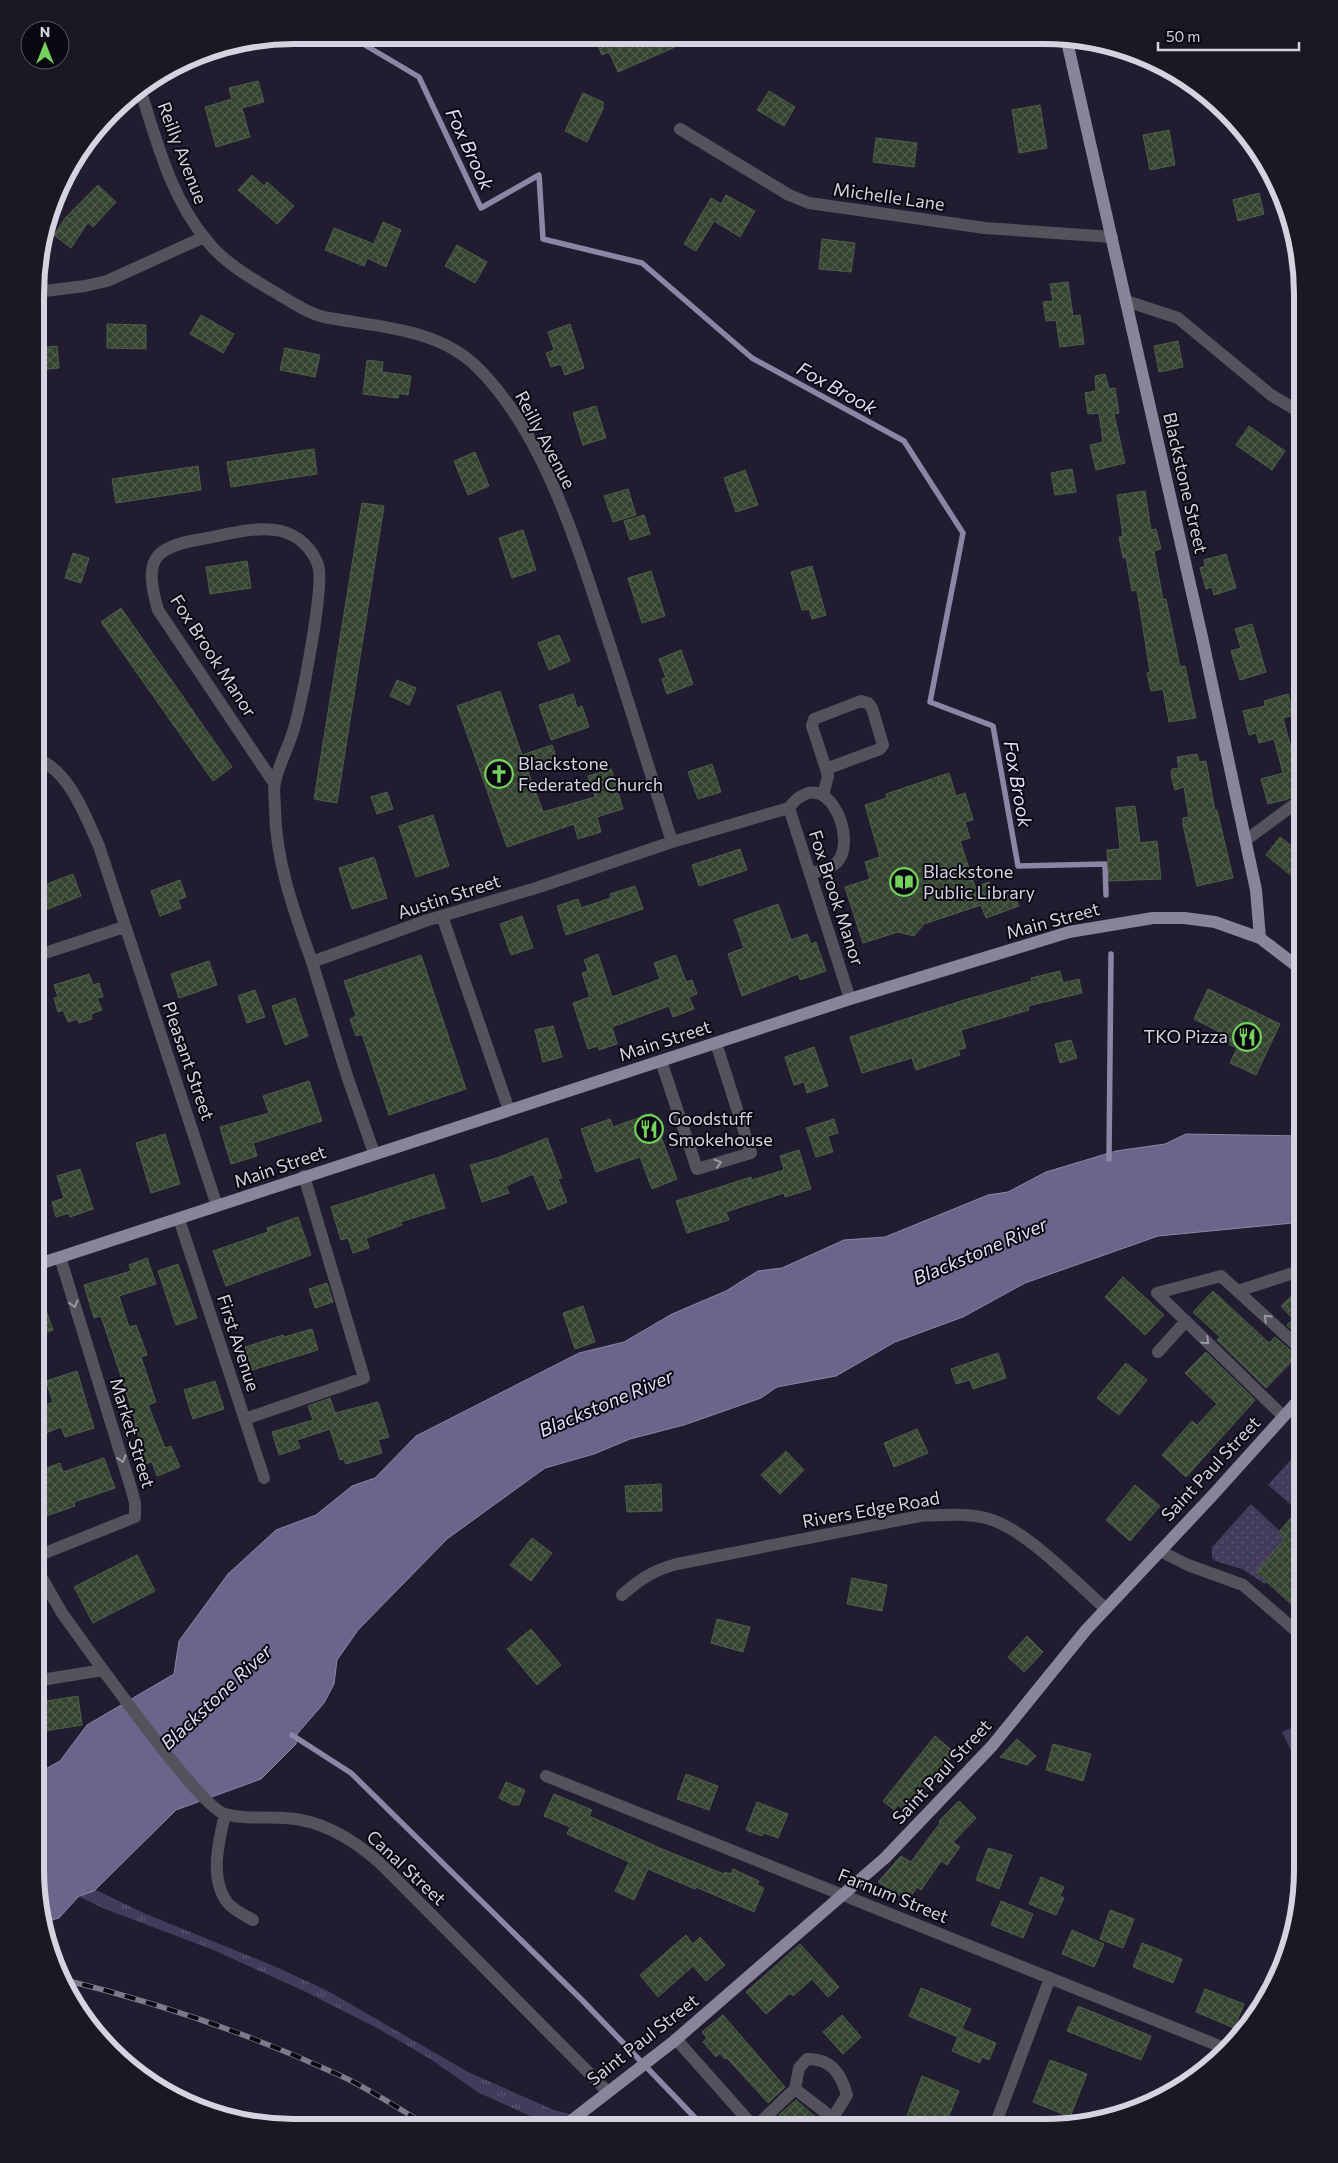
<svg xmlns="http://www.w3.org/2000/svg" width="1338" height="2163" font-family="Commissioner,sans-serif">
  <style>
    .grass { fill: url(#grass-dots) }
    .park { fill: url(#park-tufts) }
    .water { fill: #6d648c; stroke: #8c85a6 }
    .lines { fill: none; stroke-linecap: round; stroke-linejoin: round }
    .stream { stroke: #8c85a6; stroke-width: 5.5 }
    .building { fill: url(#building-cross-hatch); stroke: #4d5e49 }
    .minor { stroke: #54525d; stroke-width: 12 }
    .major { stroke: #89849a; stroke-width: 12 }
    .rail-casing { stroke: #7e7a8b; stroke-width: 5.5 }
    .rail { stroke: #0a0811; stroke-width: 4; stroke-dasharray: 11; stroke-linecap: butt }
    .oneway { stroke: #9c99a6 }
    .labels { text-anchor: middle; stroke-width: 4; stroke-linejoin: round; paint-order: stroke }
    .street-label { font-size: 18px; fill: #d6d3e1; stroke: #0a0811 }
    .poi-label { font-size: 18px; fill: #d6d3e1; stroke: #0a0811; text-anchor: start }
    .water-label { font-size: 19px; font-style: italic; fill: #e2dcf7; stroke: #0a0811 }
    .rim { fill: none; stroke: #d6d3e1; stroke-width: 6 }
  </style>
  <defs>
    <pattern id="grass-dots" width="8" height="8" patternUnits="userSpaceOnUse" patternTransform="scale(1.25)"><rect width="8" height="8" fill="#433b5b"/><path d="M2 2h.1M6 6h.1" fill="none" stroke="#5d5672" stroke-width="1.8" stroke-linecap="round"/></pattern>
    <pattern id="park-tufts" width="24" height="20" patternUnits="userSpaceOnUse" patternTransform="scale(1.25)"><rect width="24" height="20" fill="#433b5b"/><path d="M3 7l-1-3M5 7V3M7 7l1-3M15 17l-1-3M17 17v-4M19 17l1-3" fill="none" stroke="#5d5672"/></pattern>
    <pattern id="building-cross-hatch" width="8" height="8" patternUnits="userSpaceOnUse" patternTransform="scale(1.25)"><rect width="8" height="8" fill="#33432f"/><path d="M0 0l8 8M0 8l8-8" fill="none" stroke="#505d4d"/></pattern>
  </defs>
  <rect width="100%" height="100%" fill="#211c30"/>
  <path class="grass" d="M1303,1446V1515L1268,1485Z
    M1251,1504L1280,1531L1278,1533L1285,1539L1256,1572L1267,1582L1265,1584L1242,1569L1215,1561L1212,1558V1547Z"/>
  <path class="park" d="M1302,1723V1773L1282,1732Z
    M35,1861L146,1914L274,1966L328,1991L468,2072L554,2110L621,2127H555L479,2093L432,2060L377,2028L304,1991L211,1949L105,1909L37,1877Z"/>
  <path class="water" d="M1186,1134L1303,1136V1222L1158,1236L1025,1283L963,1317L895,1342L836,1376L777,1387L761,1398L684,1425L630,1439L594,1454L545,1468L447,1539L358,1630L337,1660L334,1684L324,1703L297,1734L296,1744L261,1779L176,1810L94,1891L79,1896L59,1918L45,1922L35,1869V1775L60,1761L87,1725L174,1674L179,1641L228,1574L276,1530L316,1515L352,1486L375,1478L416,1436L579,1353L624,1342L672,1314L726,1291L758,1271L782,1268L844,1240L885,1237L988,1195L1008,1192L1046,1172L1116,1151L1165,1144Z"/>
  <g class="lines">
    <path class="stream" d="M348,35L419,77L481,208L539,175L543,239L642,263L752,358L904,441L963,533L930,702L993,726L1018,866L1105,864L1106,895
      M1109,1159L1111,954
      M292,1735L351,1773L582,2000L704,2127"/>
  </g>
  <path class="building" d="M594,36H670L675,47L618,72L609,52L602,55Z
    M258,81L264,102L242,108L250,137L216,147L205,107L232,99L229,88Z
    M769,91L795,107L784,126L757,110Z
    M583,93L603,102V109L587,142L565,131Z
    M1040,105L1047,148L1019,153L1012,110Z
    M1169,130L1175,165L1150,170L1143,135Z
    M876,138L917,143L914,167L873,162Z
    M252,175L264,186L267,182L294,206L277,224L238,190Z
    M98,185L116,202L93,227L88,222L71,248L54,235L66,217Z
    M1259,193L1264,214L1238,221L1233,200Z
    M726,195L755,211L740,237L714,221L696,251L684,244L711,198L721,204Z
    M383,222L401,230L386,267L367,258L364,266L325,250L334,228L374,244Z
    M822,239L855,243L851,272L819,269Z
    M457,245L487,262L475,283L445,266Z
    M1068,282L1073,316L1080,315L1084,344L1060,347L1056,320L1046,321L1043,302L1053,301L1050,284Z
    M201,315L234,334L223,353L190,334Z
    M107,324L146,325V349L107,348Z
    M570,324L584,368L565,375L561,364L551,367L546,353L554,350L548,332Z
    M1178,341L1183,367L1159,372L1154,346Z
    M57,346L59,368L37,370V348Z
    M285,348L320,355L315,377L280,370Z
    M367,360L383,362L382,372L411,376L408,395L399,393L398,398L363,394Z
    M1105,374L1109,389L1115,388L1119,413L1114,414L1125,463L1096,470L1090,445L1103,442L1099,413L1088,414L1085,393L1096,391L1095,376Z
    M596,406L606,438L583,445L573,413Z
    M1249,426L1285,451L1272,470L1236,445Z
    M314,449L317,474L231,487L227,462Z
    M475,452L489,486L468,495L454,461Z
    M198,466L201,490L116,503L112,479Z
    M1072,469L1076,492L1055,495L1051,473Z
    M745,470L758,505L736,512L724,478Z
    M628,489L636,515L613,522L604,496Z
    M1145,491L1151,530L1156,529L1161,549L1154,551L1163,600L1166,599L1180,667L1185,666L1196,718L1169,722L1163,689L1151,691L1147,673L1150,672L1137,590L1132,591L1126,557L1123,558L1119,537L1123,536L1117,495Z
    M362,503L384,506L337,803L314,799Z
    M644,515L650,534L630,540L624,521Z
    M523,530L536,570L512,578L499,538Z
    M73,553L89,558L81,583L65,578Z
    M1226,554L1236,588L1214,595L1212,587L1206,589L1200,568L1205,566L1204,560Z
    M247,561L251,588L210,594L206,567Z
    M812,566L826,615L812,619L809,609L802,610L791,572Z
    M651,571L665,616L642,623L628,578Z
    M121,608L232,767L213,781L101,622Z
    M1252,624L1266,672L1240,680L1231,651L1241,648L1235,629Z
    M559,635L570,661L549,670L538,643Z
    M681,650L693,684L667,694L662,679L666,678L659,659Z
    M397,680L416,688L409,705L390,696Z
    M500,691L522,755L552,745L557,759L527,769L543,812L595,797L588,776L611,769L623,809L597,817L601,832L578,839L574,824L507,847L457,706Z
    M573,694L577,708L582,706L589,727L551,740L539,705Z
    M1288,694L1294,715L1283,718L1301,786L1292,789L1294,795L1288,799L1268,804L1261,779L1283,773L1274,739L1259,743L1256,733L1249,735L1243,711L1265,706L1264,701Z
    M1197,754L1199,762L1206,761L1215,811L1217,810L1233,878L1197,886L1183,825V818L1189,817L1184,787L1175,790L1171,775L1172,769L1179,768L1177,757Z
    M712,764L721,792L698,799L688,772Z
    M949,773L956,796L965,793L973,820L965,822L970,838L960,841L975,887L989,882L994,895L1012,888L1019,906L986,918L981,905L924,924L914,936L898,932L863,943L845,887L870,879L865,862L880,857L865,805L887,798L886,794Z
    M387,792L393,809L377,814L371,797Z
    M1135,806L1140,843L1157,841L1161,879L1109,881L1107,850L1120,849L1116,808Z
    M433,815L449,866L416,877L399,826Z
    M1280,837L1303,855V885L1266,855Z
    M740,849L747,870L699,886L692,865Z
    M374,857L387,898L352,909L339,868Z
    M73,874L81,896L48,909L39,887Z
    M180,880L186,897L178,900L181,908L160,916L151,891Z
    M635,886L643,909L566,935L557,906L578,899L581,908L611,898L610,894Z
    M778,904L791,940L807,934L811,944L816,942L826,971L800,980L798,974L742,996L728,954L744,948L734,920Z
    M522,916L533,948L511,955L500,924Z
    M598,954L612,997L660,979L654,963L676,955L686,982L692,980L697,994L689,997L694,1009L673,1017L669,1006L612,1027L617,1044L599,1050L598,1046L588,1049L573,1003L590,997L582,973L588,971L584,960Z
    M421,955L466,1089L389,1115L362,1034L356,1036L350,1019L356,1016L344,981Z
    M209,961L217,985L179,998L171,974Z
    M1060,971L1063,983L1079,979L1082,993L1028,1006L1029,1010L961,1030L966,1048L958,1050L960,1055L916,1070L912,1058L862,1073L850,1037L964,1000L1032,981L1031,978Z
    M89,974L93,985L99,983L103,997L97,998L102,1010L91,1014L92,1019L79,1023L77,1019L68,1022L63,1010L58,1012L54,998L58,997L54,985Z
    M1208,989L1280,1024L1256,1075L1230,1063L1237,1048L1215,1038L1218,1031L1194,1019Z
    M255,990L265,1017L247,1023L238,996Z
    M295,998L308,1036L285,1045L272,1006Z
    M553,1026L562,1057L543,1062L535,1030Z
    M1071,1040L1077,1058L1060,1063L1055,1044Z
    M814,1047L828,1086L807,1093L804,1082L794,1085L785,1057Z
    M309,1081L322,1121L253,1143L257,1156L231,1164L220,1127L269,1113L263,1096Z
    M652,1113L677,1179L652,1189L640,1157L596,1172L581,1129L610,1119L613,1127Z
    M834,1119L838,1133L828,1136L833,1152L816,1157L806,1128Z
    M165,1134L180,1184L151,1193L136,1143Z
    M547,1138L562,1178L558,1179L567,1202L548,1210L533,1174L506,1186L509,1193L482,1202L470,1165L497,1158Z
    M799,1150L811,1189L785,1197L784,1193L726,1212L729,1220L687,1233L676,1201L751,1177L752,1180L784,1170L780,1156Z
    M80,1169L93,1209L70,1217L69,1213L56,1217L52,1202L64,1198L57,1176Z
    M434,1174L445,1208L400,1222L402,1225L366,1238L369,1248L353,1253L348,1238L341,1240L331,1207Z
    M298,1217L311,1255L226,1286L213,1251L268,1232L267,1228Z
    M147,1258L156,1284L119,1296L129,1327L136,1325L147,1355L141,1357L156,1402L148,1405L165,1448L171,1446L180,1467L157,1476L152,1462L145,1464L135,1439L139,1437L134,1424L136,1423L118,1367L101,1316L94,1318L84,1285L131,1271L129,1265Z
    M178,1264L197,1318L176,1325L158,1271Z
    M1123,1277L1164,1315L1145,1335L1105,1297Z
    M327,1283L333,1302L315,1308L309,1289Z
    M1301,1287H1303V1340L1287,1325L1293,1319L1281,1306Z
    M36,1288H38L53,1330L36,1336Z
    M1213,1291L1269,1343L1275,1337L1297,1356L1266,1388L1217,1340L1220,1337L1193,1312Z
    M583,1306L595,1342L575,1349L563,1313Z
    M312,1329L318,1350L252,1370L245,1347L283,1335L284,1337Z
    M1206,1352L1255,1400L1186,1477L1162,1455L1192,1421L1197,1425L1217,1404L1185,1373Z
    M998,1353L1006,1378L973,1389L970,1380L956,1384L951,1369Z
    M1126,1363L1147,1380L1119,1415L1097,1398Z
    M77,1371L94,1428L65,1437L61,1427L36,1437V1409L53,1402L46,1381Z
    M215,1381L224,1409L193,1419L184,1390Z
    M330,1398L335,1413L378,1402L389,1437L378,1440L382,1453L346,1464L344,1459L340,1460L330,1429L297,1440L300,1448L279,1455L272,1432L313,1420L308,1406Z
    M917,1429L928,1453L894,1467L884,1443Z
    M786,1451L804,1470L780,1494L761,1475Z
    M104,1458L115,1488L74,1502L75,1506L35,1520L36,1472L60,1463L63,1472Z
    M661,1484L662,1511L627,1512L625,1486Z
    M1135,1485L1160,1506L1130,1541L1106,1520Z
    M1291,1518L1303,1529V1615L1256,1572L1285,1539L1278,1533Z
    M532,1538L552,1553L531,1581L510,1565Z
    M137,1555L155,1591L93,1623L74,1587Z
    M852,1578L887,1585L882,1611L847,1604Z
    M717,1619L750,1627L743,1652L711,1643Z
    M531,1629L561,1665L537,1685L507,1649Z
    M1027,1636L1043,1652L1024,1672L1008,1657Z
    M78,1696L82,1725L45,1731L41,1702Z
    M935,1736L955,1753L906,1811L898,1805L894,1810L883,1801Z
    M1017,1739L1036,1756L1027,1765L1000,1757Z
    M1053,1744L1091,1754L1083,1781L1046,1770Z
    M686,1774L718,1786L709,1810L677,1799Z
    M506,1782L525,1790L519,1805H513L499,1798Z
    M554,1794L592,1810L589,1816L662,1849L724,1874L725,1872L731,1874L733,1869L759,1881L757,1885L764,1888L754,1912L696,1887L695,1889L648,1869L634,1900L615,1891L629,1862L567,1834L570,1827L544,1816Z
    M959,1801L976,1818L953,1842L960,1847L947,1865L941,1861L921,1890L917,1887L908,1900L878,1882L901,1856L911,1862L940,1823L939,1821Z
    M757,1802L788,1814L778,1838L764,1833L762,1836L746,1830Z
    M988,1848L1012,1855L999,1889L976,1880Z
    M1041,1877L1064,1887L1060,1896L1064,1898L1056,1915L1029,1904Z
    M1001,1901L1033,1914L1023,1938L991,1925Z
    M1110,1910L1134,1919L1123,1948L1100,1939Z
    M1072,1930L1104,1944L1094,1967L1062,1954Z
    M686,1935L693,1944L700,1937L725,1965L706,1981L693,1966L658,1997L640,1975Z
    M1142,1943L1182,1959L1173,1983L1133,1967Z
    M800,1944L839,1987L828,1997L812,1979L793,1996L790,1993L766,2014L746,1992Z
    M921,1988L971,2009L962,2029L996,2043L989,2060L982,2057L980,2063L952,2051L958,2037L909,2016Z
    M1205,1989L1244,2004L1234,2028L1196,2012Z
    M1078,2006L1151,2036L1141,2060L1067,2031Z
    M723,2015L785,2087L768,2103L727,2058L725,2059L720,2053L716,2057L703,2042L707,2038L702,2032Z
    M842,2015L861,2037L843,2054L823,2032Z
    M1050,2060L1087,2074L1070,2117L1033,2102Z
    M922,2076L959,2091L944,2128H930L906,2118Z
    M796,2100L821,2122L819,2127H789L780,2118L779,2115Z"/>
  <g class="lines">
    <path class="minor" d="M140,89C157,142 171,199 208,242C224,262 249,277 271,290C289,300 309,315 329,318C381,327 438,329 477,367C542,431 575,539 603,624C627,696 649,769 672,842
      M680,129L789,195L809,203L985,228L1112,237
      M37,292L85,286L107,281L204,237
      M1126,301L1178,318L1271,395L1303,414
      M37,759C70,771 85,816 99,846L217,1206
      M274,783L158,610C144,561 151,547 202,539C226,535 257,525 281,531C298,535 312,548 318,565C325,586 302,699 295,725C290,745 279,763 275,782C273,790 275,800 275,809C276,863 294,911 312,962
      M823,795L828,776L826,769L812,726L814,719L861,701L868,703L872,708L883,745L880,749L826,769
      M789,808L850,999
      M1246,840L1303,798
      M442,916L509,1110
      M36,956L124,927
      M661,1061L697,1169L751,1153L716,1043
      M374,1153L347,1076L312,962L428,920L536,888L672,842L789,808C792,804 796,799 800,797C831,775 856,840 838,861C833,868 819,871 810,874
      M179,1219L264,1478
      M1238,1291L1293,1273L1303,1279
      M1158,1352L1186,1321
      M1283,1416L1157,1293L1221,1276L1303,1351
      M245,1419L364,1378L304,1176
      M1160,1551L1188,1565L1243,1585L1303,1637
      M35,1557L135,1517V1503L131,1488L60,1257
      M35,1566L62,1613L103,1670
      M622,1595C640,1579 654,1570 677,1564L920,1516C942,1515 964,1513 986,1518C1024,1527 1075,1582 1105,1608
      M35,1681L103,1670C122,1695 202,1808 225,1814C244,1820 267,1816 286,1818C322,1820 354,1840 380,1863L607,2091
      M546,1776L1227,2049
      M225,1814C219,1841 209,1878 227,1902C233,1910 244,1915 253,1920
      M676,2039L754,2127
      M795,2089L825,2112L832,2122
      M755,2127L795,2089L799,2068L807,2059C831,2058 841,2074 847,2095L827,2127
      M994,2128L1050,1978"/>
    <path class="major" d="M1066,37L1202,637L1256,890L1260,938
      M36,1265L850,999L1069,932L1153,918H1184L1215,922L1260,938L1303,971
      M563,2127L673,2042L885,1858L992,1746L1086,1630L1212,1496L1303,1395"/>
    <defs>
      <path id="rail" d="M61,1979C156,2002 250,2034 339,2075C370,2089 399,2109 428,2126"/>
    </defs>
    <use href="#rail" class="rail-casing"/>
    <use href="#rail" class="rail"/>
  </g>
  <defs><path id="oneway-chevron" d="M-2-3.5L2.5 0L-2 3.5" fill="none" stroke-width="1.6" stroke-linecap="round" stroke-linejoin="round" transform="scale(1.25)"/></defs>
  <g class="oneway">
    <use href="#oneway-chevron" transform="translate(718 1163) rotate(-16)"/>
    <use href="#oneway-chevron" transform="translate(74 1304) rotate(73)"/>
    <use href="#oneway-chevron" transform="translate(1267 1318) rotate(-137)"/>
    <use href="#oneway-chevron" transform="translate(1206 1341) rotate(44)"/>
    <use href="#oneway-chevron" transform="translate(122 1459) rotate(73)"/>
  </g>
  <defs>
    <symbol id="church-ring" viewBox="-11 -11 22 22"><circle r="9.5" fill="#0a0811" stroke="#74d25c" stroke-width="1.5"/><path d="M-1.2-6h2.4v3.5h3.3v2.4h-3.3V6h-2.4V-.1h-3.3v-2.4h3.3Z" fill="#74d25c"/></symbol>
    <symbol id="library-ring" viewBox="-11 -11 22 22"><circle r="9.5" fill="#0a0811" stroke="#74d25c" stroke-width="1.5"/><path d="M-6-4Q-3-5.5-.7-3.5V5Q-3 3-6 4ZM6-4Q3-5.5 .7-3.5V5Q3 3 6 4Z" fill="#74d25c"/></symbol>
    <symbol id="restaurant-ring" viewBox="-11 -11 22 22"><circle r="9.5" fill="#0a0811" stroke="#74d25c" stroke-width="1.5"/><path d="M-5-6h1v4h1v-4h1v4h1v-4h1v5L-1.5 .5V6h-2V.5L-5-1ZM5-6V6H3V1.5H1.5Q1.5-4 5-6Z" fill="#74d25c"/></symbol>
  </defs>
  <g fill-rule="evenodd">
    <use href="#church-ring" x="483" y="758" width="32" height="32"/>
    <use href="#library-ring" x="888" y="866" width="32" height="32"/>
    <use href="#restaurant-ring" x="1231" y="1021" width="32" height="32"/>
    <use href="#restaurant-ring" x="633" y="1113" width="32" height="32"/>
  </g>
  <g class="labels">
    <g class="street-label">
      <text transform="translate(182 153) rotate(69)" y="6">Reilly Avenue</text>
      <text transform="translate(889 197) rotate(8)" y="6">Michelle Lane</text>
      <text transform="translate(545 440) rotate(62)" y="6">Reilly Avenue</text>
      <text transform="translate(1185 483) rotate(77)" y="6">Blackstone Street</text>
      <text transform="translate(213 656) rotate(57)" y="6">Fox Brook Manor</text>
      <text transform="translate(449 897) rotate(-18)" y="6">Austin Street</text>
      <text transform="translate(836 898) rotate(72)" y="6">Fox Brook Manor</text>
      <text transform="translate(1053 921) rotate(-15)" y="6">Main Street</text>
      <text transform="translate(665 1041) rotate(-18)" y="6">Main Street</text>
      <text transform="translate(188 1061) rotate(71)" y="6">Pleasant Street</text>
      <text transform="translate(280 1167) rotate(-19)" y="6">Main Street</text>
      <text transform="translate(238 1343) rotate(72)" y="6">First Avenue</text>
      <text transform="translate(132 1433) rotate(73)" y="6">Market Street</text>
      <text transform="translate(1211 1469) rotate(-47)" y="6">Saint Paul Street</text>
      <text transform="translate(871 1510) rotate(-10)" y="6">Rivers Edge Road</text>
      <text transform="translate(942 1772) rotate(-47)" y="6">Saint Paul Street</text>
      <text transform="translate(406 1868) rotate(43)" y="6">Canal Street</text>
      <text transform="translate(893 1896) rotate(22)" y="6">Farnum Street</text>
      <text transform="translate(643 2040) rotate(-38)" y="6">Saint Paul Street</text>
    </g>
    <g class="poi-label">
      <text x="518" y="770">Blackstone<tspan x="518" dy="21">Federated Church</tspan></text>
      <text x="923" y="878">Blackstone<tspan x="923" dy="21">Public Library</tspan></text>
      <text x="1228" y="1043" text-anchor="end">TKO Pizza</text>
      <text x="668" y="1125">Goodstuff<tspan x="668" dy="21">Smokehouse</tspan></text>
    </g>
    <g class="water-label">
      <text transform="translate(470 149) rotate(65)" y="7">Fox Brook</text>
      <text transform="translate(837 388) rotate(29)" y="7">Fox Brook</text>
      <text transform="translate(1018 784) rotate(80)" y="7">Fox Brook</text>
      <text transform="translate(980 1251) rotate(-23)" y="7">Blackstone River</text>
      <text transform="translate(606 1403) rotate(-23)" y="7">Blackstone River</text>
      <text transform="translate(216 1697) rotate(-43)" y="7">Blackstone River</text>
    </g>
  </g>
  <path d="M0 0H1338V2163H0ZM294 44H1044A250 250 0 0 1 1294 294V1869A250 250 0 0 1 1044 2119H294A250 250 0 0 1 44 1869V294A250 250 0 0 1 294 44Z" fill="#1a1822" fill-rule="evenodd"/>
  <path class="rim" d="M294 44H1044A250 250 0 0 1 1294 294V1869A250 250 0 0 1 1044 2119H294A250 250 0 0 1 44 1869V294A250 250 0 0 1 294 44Z"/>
  <g transform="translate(45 45)"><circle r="24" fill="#0a0811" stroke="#5c5964"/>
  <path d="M0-4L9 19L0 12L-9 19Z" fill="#74d25c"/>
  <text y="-8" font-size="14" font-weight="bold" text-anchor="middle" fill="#d6d3e1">N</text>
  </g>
  <path d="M1158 42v8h141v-8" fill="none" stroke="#d6d3e1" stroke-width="2.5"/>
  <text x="1166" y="42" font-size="15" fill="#d6d3e1" stroke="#0a0811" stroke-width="4" paint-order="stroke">50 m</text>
</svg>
